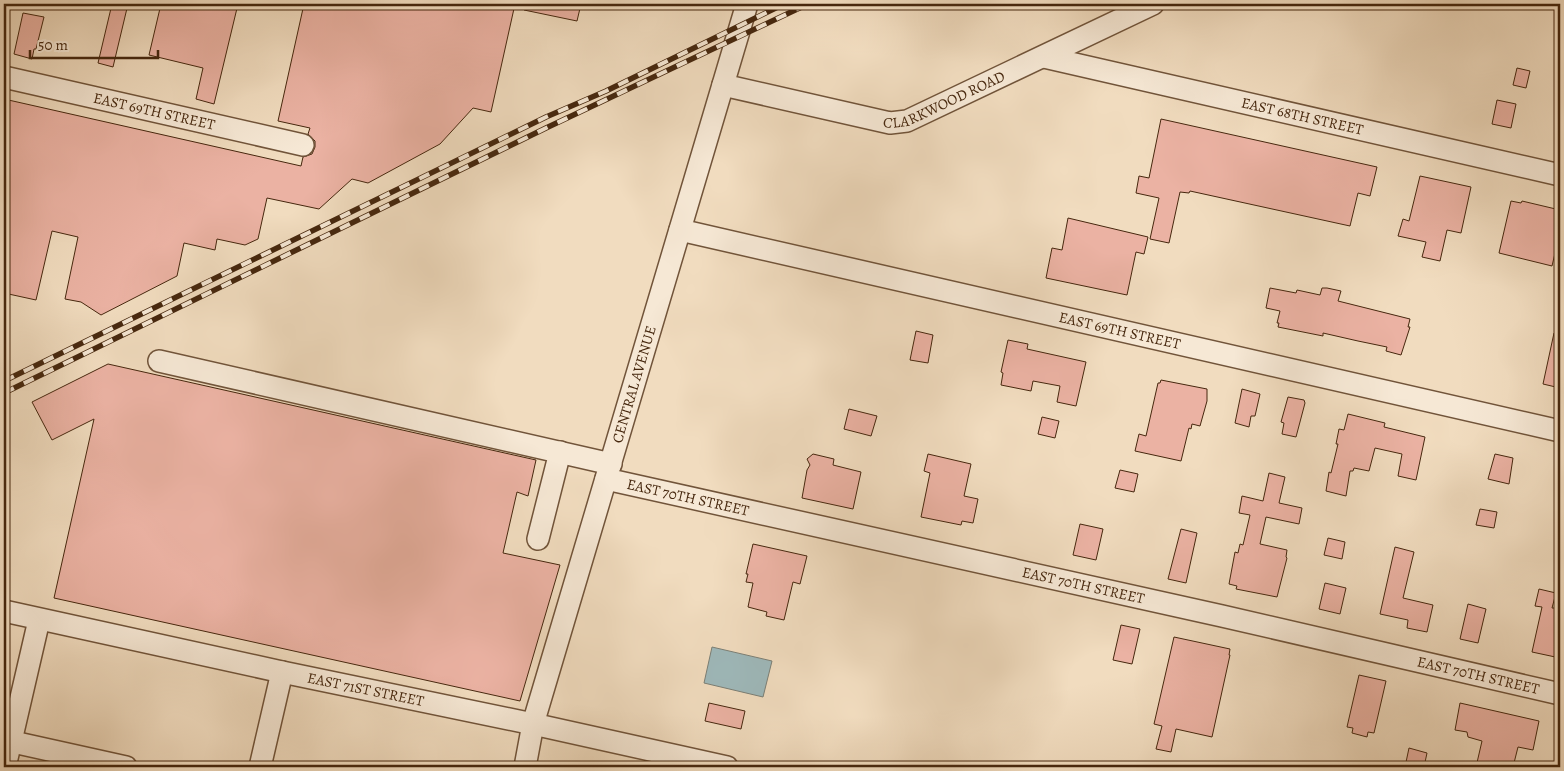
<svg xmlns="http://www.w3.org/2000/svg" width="1564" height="771" font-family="Alegreya,serif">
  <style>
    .water { fill: #9eb9bb; stroke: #7b7f76 }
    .building { fill: #ebb2a3; stroke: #46270e }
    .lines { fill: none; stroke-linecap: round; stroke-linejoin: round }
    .minor-casing { stroke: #71543a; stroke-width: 24 }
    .minor { stroke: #f6e8d5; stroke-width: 21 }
    .rail-casing { stroke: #46270e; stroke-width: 5.5 }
    .rail { stroke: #f6e8d5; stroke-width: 4; stroke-dasharray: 11; stroke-linecap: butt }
    .labels { text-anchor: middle; stroke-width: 5; stroke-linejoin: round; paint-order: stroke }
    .street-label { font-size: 15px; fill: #46270e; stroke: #f6e8d5 }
  </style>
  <rect width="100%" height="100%" fill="#f1dcbf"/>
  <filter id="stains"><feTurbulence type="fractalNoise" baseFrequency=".004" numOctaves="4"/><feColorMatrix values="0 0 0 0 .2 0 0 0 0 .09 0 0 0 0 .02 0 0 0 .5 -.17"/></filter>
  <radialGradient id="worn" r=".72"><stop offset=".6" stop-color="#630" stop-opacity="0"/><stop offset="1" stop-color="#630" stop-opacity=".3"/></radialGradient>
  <path class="water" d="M712,647L772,661L763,697L704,683Z"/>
  <path class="building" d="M112,4H128L113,67L98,63Z
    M161,4H238L214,104L196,99L203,68L149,55Z
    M304,4H515L491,112L473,108L440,144L368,183L352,179L319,209L267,198L258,239L245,245L217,239L215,250L184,243L177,276L101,315L81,302L65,299L78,237L52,231L36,300L4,293V99L301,166L303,157L312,154L315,147V141L308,134L310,128L278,121Z
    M525,4H581L577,21L524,10Z
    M23,13L44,17L36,49H34L32,59L14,54Z
    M1517,68L1530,71L1526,88L1513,85Z
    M1497,100L1516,104L1511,128L1492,124Z
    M1161,119L1377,167L1370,196L1358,193L1350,226L1190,191L1189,193L1180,192L1169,243L1150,239L1159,198L1136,193L1139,176L1149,178Z
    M1420,176L1471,187L1461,233L1447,230L1440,261L1422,257L1426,242L1398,236L1403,219L1409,221Z
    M1511,201L1521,203L1522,201L1560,210V232L1552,266L1499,253Z
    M1068,218L1148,237L1144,254L1136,252L1127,295L1046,278L1052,248L1062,250Z
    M1270,288L1296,293L1297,290L1320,295L1322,288H1327L1341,291L1338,301L1410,319L1408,327H1410L1401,355L1386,351L1387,347L1358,341L1323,333V336L1278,327L1279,323H1277L1280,311L1266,308Z
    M916,331L933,335L928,363L910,360Z
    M1554,333L1560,334V388L1543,384Z
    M1008,340L1028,344L1027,349L1086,362L1076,406L1057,402L1060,386L1033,381L1031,391L1001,385L1003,373L1001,372Z
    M108,364L536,460L528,496L517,492L503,553L560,565L520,701L54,598L94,419L52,440L32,402Z
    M1161,380L1207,389V401L1200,426L1192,424L1191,429L1189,428L1181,461L1135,451L1139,434L1146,436L1158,383H1160Z
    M1242,389L1260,394L1255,416H1251L1249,427L1235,423Z
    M1288,397L1304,400L1305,403L1296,437L1282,434L1284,423L1281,422Z
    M849,409L877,416L871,436L844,429Z
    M1348,414L1385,423L1384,427L1425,437L1416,480L1398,476L1402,454L1375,448L1369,471L1354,468L1353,471H1350L1346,496L1326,491L1329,472L1331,473L1338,444H1336L1339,429L1344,430Z
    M1042,417L1059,421L1055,438L1038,434Z
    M813,454L834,459L833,465L861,472L853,509L802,498L807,470L810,465L807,459Z
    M928,454L971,464L964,496L978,499L973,523L962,521L961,525L921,517L930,473L924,471Z
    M1495,454L1513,458L1509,484L1488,479Z
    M1120,470L1138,474L1134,492L1115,488Z
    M1269,473L1285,477L1279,503L1302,508L1299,524L1266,517L1260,544L1287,550L1286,557L1287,558L1277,597L1236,589L1237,586L1229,584L1235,552L1238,553L1240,544L1243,545L1250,515L1239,513L1242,496L1263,501Z
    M1480,509L1497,512L1494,528L1476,525Z
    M1080,524L1103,529L1096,560L1073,555Z
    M1181,529L1197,533L1186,583L1168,579Z
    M1328,538L1345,542L1342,559L1324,555Z
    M753,544L807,556L800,584L793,582L784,620L766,616L767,612L748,607L753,583L746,582L748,574H746Z
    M1395,547L1414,552L1403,598L1433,605L1427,632L1407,628L1408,620L1380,614Z
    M1325,583L1346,588L1340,614L1319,609Z
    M1539,589L1556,593L1552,608H1560V658L1532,652L1542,607L1535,606Z
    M1468,604L1486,609L1478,643L1460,639Z
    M1121,625L1140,629L1132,664L1113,660Z
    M1174,637L1230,649L1229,655H1230L1212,737L1176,729L1171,752L1156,749L1162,726L1154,724Z
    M1359,675L1386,681L1374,733L1368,732L1367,737L1352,733L1353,728L1347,727Z
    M709,703L745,711L741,729L705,721Z
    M1460,703L1539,721L1533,750L1518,747L1513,767H1476L1482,741L1468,737L1467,732L1455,730Z
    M1409,748L1427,753L1424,767H1405Z"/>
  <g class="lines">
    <defs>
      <g id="minor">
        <path id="s1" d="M1044,57L1560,175"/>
        <path id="s2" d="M4,77L303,145"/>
        <path id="s3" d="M723,85L890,123L907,121L1153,4"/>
        <path id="s4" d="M680,230L1560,431"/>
        <path d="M159,361L611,464"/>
        <path id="s5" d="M606,479L1222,616L1560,694"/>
        <path d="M538,539L560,452"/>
        <path id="s6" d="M4,611L282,672L533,724L727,767"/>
        <path d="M4,740L126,767"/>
        <path d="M5,767L39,620"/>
        <path d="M260,767L282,672"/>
        <path id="s7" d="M525,767L533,724L747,4"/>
      </g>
    </defs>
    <use href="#minor" class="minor-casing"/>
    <use href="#minor" class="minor"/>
    <defs>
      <path id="rail" d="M4,381L546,117L606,91L784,4
        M4,393L546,128L808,4"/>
    </defs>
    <use href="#rail" class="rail-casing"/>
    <use href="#rail" class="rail"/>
  </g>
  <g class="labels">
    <g class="street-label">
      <text dy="5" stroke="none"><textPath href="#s3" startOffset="230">CLARKWOOD ROAD</textPath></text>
      <text dy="5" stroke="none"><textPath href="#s2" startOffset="154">EAST 69TH STREET</textPath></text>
      <text dy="5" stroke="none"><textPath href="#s1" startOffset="265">EAST 68TH STREET</textPath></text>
      <text dy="5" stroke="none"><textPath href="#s4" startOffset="451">EAST 69TH STREET</textPath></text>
      <text dy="5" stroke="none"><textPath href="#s7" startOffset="398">CENTRAL AVENUE</textPath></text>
      <text dy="5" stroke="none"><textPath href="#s5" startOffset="84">EAST 70TH STREET</textPath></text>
      <text dy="5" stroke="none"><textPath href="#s5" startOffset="489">EAST 70TH STREET</textPath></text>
      <text dy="5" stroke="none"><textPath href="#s5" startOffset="894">EAST 70TH STREET</textPath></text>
      <text dy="5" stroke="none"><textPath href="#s6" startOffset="370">EAST 71ST STREET</textPath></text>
    </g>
  </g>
  <rect width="1564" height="771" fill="none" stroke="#f1dcbf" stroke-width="20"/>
  <rect x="5" y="5" width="1554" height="761" fill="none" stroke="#46270e" stroke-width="2.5"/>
  <rect x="10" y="10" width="1544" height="751" fill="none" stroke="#46270e"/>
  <path d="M30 50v8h128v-8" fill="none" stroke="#46270e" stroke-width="2.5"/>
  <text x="38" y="50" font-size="15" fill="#46270e" stroke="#f6e8d5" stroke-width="4" paint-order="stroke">50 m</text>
  <rect width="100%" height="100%" filter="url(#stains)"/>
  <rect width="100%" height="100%" fill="url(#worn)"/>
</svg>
